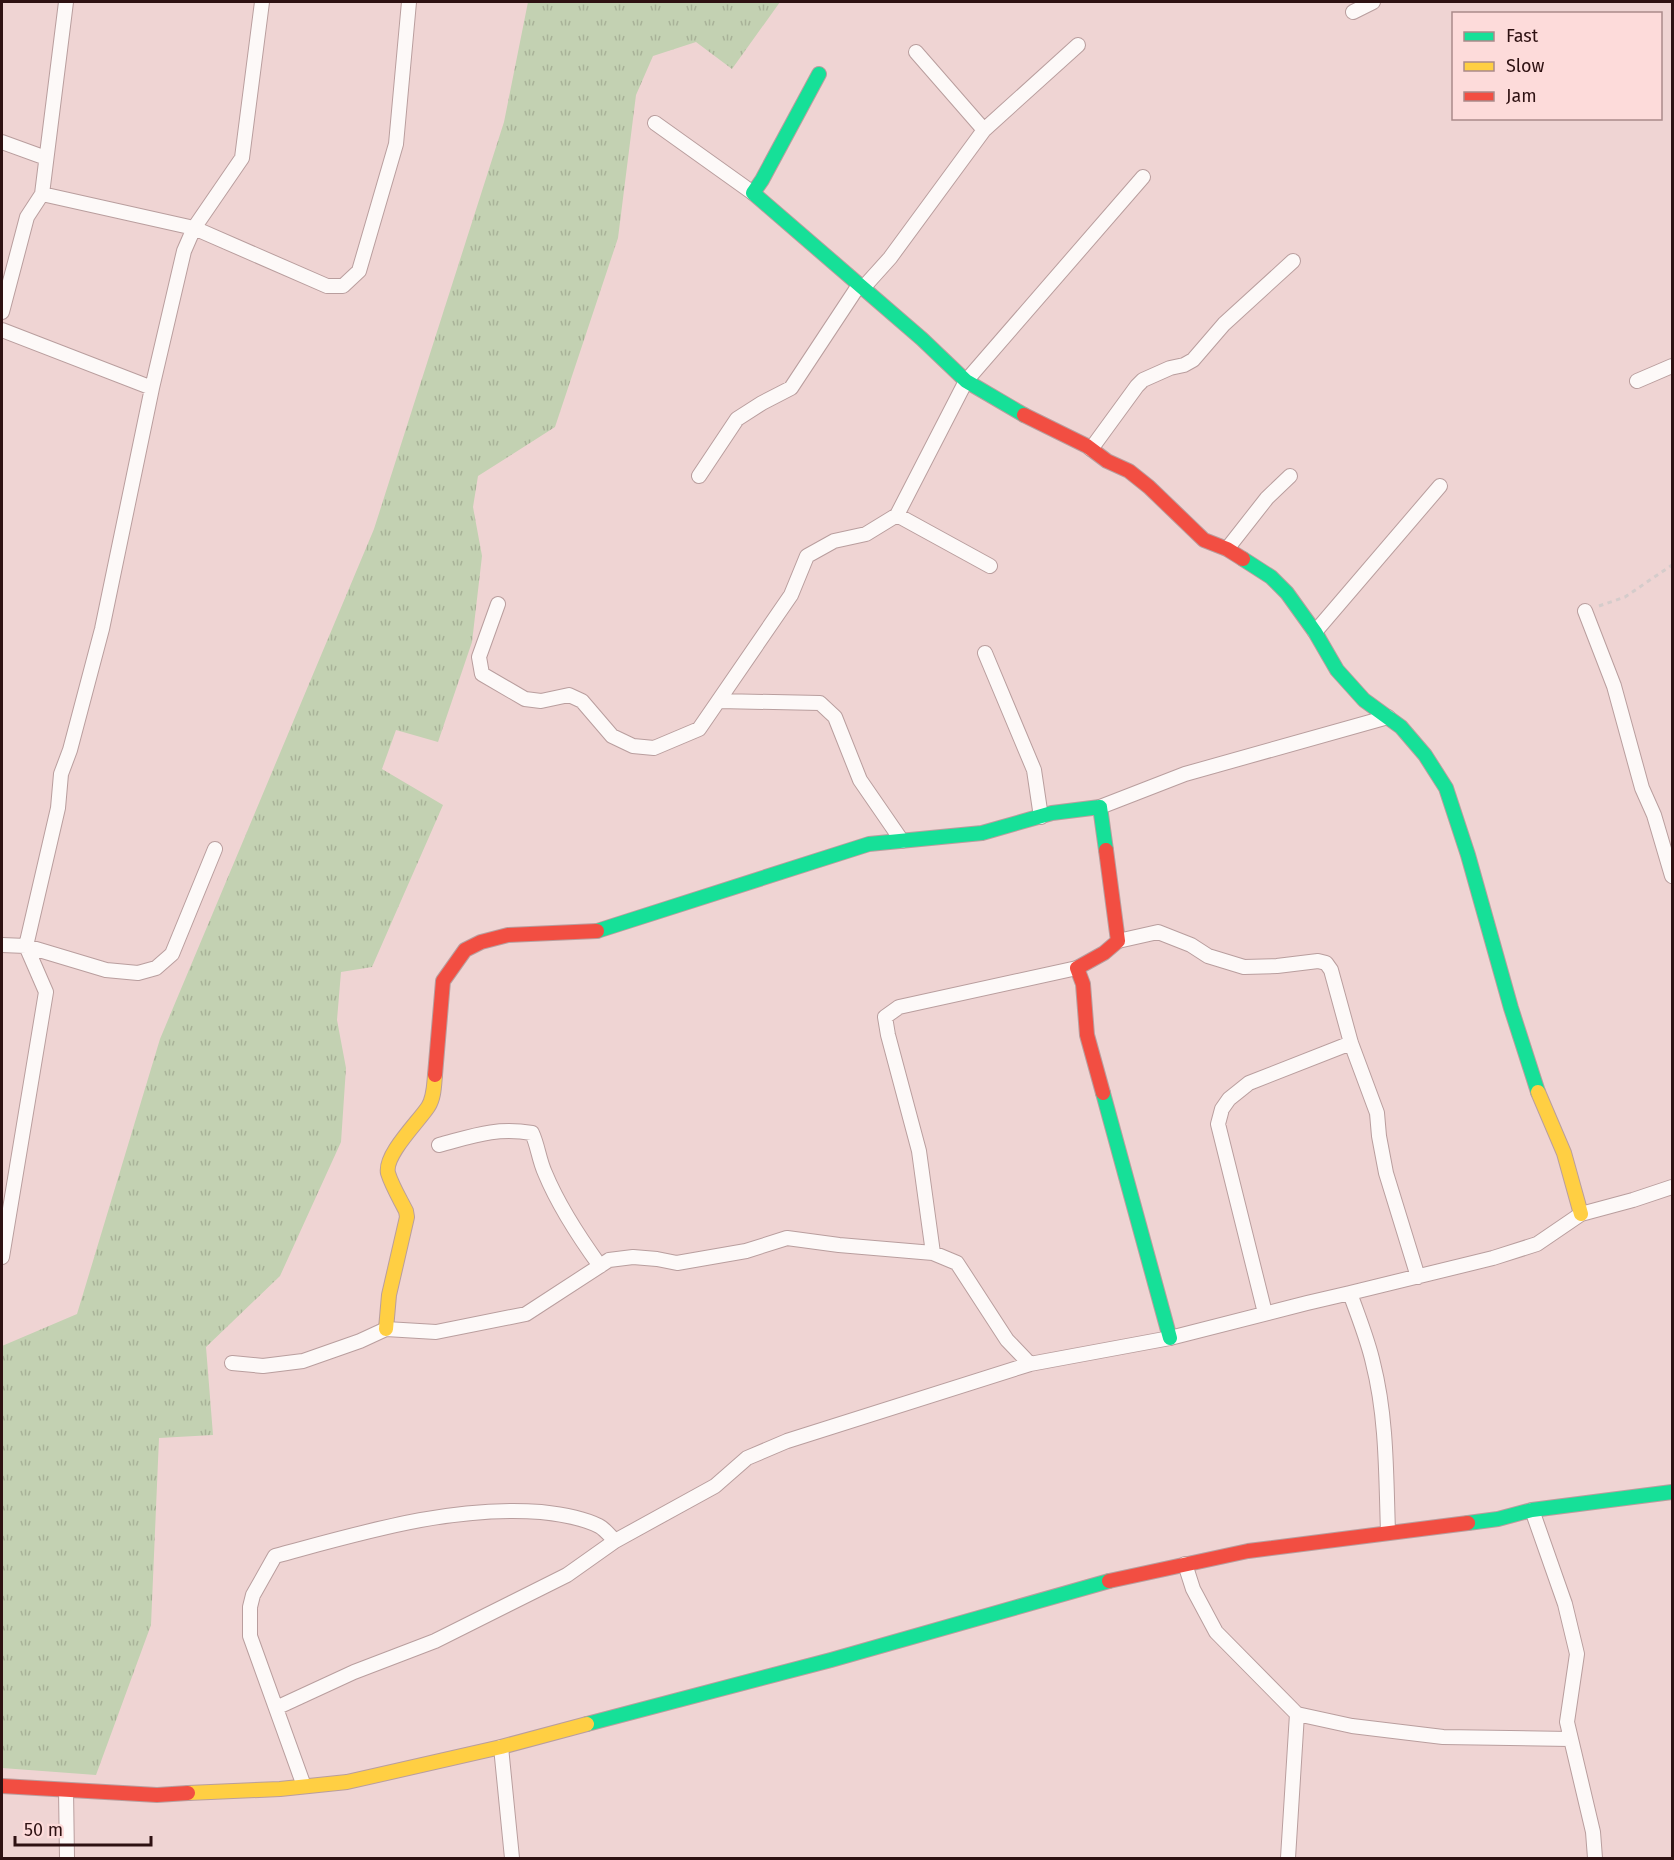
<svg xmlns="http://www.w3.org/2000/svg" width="1674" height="1860" font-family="'Fira Sans',sans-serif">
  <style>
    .grass { fill: url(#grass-tufts) }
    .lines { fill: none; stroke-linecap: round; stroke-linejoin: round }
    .street-casing { stroke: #b99e9e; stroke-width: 16 }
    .fast-casing { stroke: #b99e9e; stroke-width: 16 }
    .slow-casing { stroke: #b99e9e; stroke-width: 16 }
    .jam-casing { stroke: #b99e9e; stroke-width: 16 }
    .path { stroke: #d5cccb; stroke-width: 3; stroke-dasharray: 4.5 4.5; stroke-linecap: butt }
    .street { stroke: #fdf9f8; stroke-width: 14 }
    .fast { stroke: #16e098; stroke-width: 14 }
    .slow { stroke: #ffcf43; stroke-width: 14 }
    .jam { stroke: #f24e42; stroke-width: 14 }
  </style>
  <defs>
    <pattern id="grass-tufts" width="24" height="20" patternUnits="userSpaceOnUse" patternTransform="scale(1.5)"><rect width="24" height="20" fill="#c3d1b2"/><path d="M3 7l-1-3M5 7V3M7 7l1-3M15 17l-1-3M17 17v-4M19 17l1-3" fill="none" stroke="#a8b298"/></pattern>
  </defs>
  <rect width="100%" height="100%" fill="#efd4d3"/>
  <path class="grass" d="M528,2H780L732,69L696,42L653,56L636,95L618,238L555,427L478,476L473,507L482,556L472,642L438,742L396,730L382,769L443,805L372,967L341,972L337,1020L346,1068L341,1142L280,1276L206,1347L213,1435L159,1438L151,1625L96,1775L2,1768V1346L77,1314L160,1039L374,529L504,122Z"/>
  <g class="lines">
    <defs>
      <path id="street" d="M1353,12L1373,2
        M916,52L984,130
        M655,123L753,193
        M2,142L46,158
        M42,194L194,228L327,286H343L359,271L396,144L409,2
        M863,288L890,258L984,130L1078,45
        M2,312L27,217L42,194L66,2
        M2,330L152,388
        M1637,381L1672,366
        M1091,449L1137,386L1143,380L1170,368L1184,365L1193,360L1224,324L1293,261
        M699,476L737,419L762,403L791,388L859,285
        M897,515L990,566
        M1227,549L1267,498L1290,476
        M498,604L479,657L482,674L525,699L541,701L569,695L582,701L612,736L633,746L654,748L699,729L791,595L807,556L834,541L866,534L897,515L966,381L1143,177
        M1585,611L1614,686L1642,788L1654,815L1672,876
        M1315,632L1440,486
        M985,653L1034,770L1041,817
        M719,701L820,703L835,717L860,780L902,841
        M1100,807L1185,774L1388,717
        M1118,941L1158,932L1191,945L1208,956L1244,967L1277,966L1318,961L1326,963L1331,970L1351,1043L1377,1113L1379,1136L1386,1173L1418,1277
        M2,945L26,946L106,970L138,973L156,968L172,954L215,849
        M439,1145C473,1136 495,1127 532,1133C538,1146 539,1160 545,1173C559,1207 579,1237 600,1266
        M933,1253L919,1151L888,1035L885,1017L899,1007L1077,968
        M2,1257L46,992L26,946L58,808L61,774L70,750L102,629L152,388L184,251L194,228L242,158L262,2
        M1265,1313L1218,1124L1222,1109L1229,1099L1249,1083L1351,1043
        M232,1363L263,1366L303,1361L360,1341L386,1329L436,1332L526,1314L609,1260L633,1257L657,1259L677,1263L746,1251L787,1238L839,1245L933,1253L957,1263L1007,1340L1030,1364
        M1532,1510L1565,1604L1577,1654L1567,1722L1593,1832L1595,1858
        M1388,1532C1386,1476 1387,1418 1373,1363C1368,1340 1358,1316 1350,1293L1493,1258L1537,1244L1581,1214L1633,1200L1672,1187
        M1185,1564L1193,1589L1216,1632L1297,1714L1352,1726L1443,1737L1570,1739
        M276,1708L354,1672L435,1641L567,1575L615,1541L715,1486L747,1458L787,1441L1030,1364L1170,1338L1307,1303L1350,1293
        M501,1747L512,1858
        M304,1786L250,1636V1607L253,1595L275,1556C361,1533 451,1505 541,1512C560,1514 581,1517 599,1526C605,1529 610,1536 615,1541
        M66,1790L67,1858
        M1288,1858L1297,1714"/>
      <path id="fast" d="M819,74L762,180L753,193L922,339L966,381L1024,415
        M1243,559L1271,577L1287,593L1315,632L1337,670L1364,700L1401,727L1425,755L1446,788L1468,855L1511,1008L1538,1092
        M597,931L869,844L982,833L1052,813L1100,807L1106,850
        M1103,1093L1170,1338
        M1468,1523L1498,1519L1532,1510L1672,1492
        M587,1724L831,1660L1109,1581"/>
      <path id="slow" d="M1538,1092L1564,1153L1581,1214
        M386,1329L389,1295L407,1217L406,1211C400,1199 392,1186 388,1173C384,1155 419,1121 428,1107C434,1098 434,1086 435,1075
        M188,1793L280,1789L347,1782L501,1747L587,1724"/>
      <path id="jam" d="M1024,415L1087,446L1107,461L1129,471L1149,487L1204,540L1227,549L1243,559
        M435,1075L443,981L465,950L481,942L508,935L597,931
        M1103,1093L1087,1035L1083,984L1077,968L1104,953L1118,941L1106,850
        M1109,1581L1248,1551L1468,1523
        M2,1786L157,1795L188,1793"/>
    </defs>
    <use href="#street" class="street-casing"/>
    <use href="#fast" class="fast-casing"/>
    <use href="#slow" class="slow-casing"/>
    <use href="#jam" class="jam-casing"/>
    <path class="path" d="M1599,606L1625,597L1672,565"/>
    <use href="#street" class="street"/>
    <use href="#fast" class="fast"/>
    <use href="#slow" class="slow"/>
    <use href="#jam" class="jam"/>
  </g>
  <rect width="1674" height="1860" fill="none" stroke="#2e1112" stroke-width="6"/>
  <rect x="1452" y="12" width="210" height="108" fill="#fddbda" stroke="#aa8a8a" stroke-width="1.5"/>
  <rect x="1464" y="32" width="30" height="9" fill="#16e098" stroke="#aa8a8a" stroke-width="1.5"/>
  <text x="1506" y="42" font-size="18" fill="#2e1112">Fast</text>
  <rect x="1464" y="62" width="30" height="9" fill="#ffcf43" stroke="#aa8a8a" stroke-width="1.5"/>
  <text x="1506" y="72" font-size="18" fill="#2e1112">Slow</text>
  <rect x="1464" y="92" width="30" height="9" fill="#f24e42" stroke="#aa8a8a" stroke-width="1.5"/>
  <text x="1506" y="102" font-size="18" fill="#2e1112">Jam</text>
  <path d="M15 1836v9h136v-9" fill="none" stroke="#2e1112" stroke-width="3"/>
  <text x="24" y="1836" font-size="18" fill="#2e1112" stroke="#fddbda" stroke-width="4.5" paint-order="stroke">50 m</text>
</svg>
